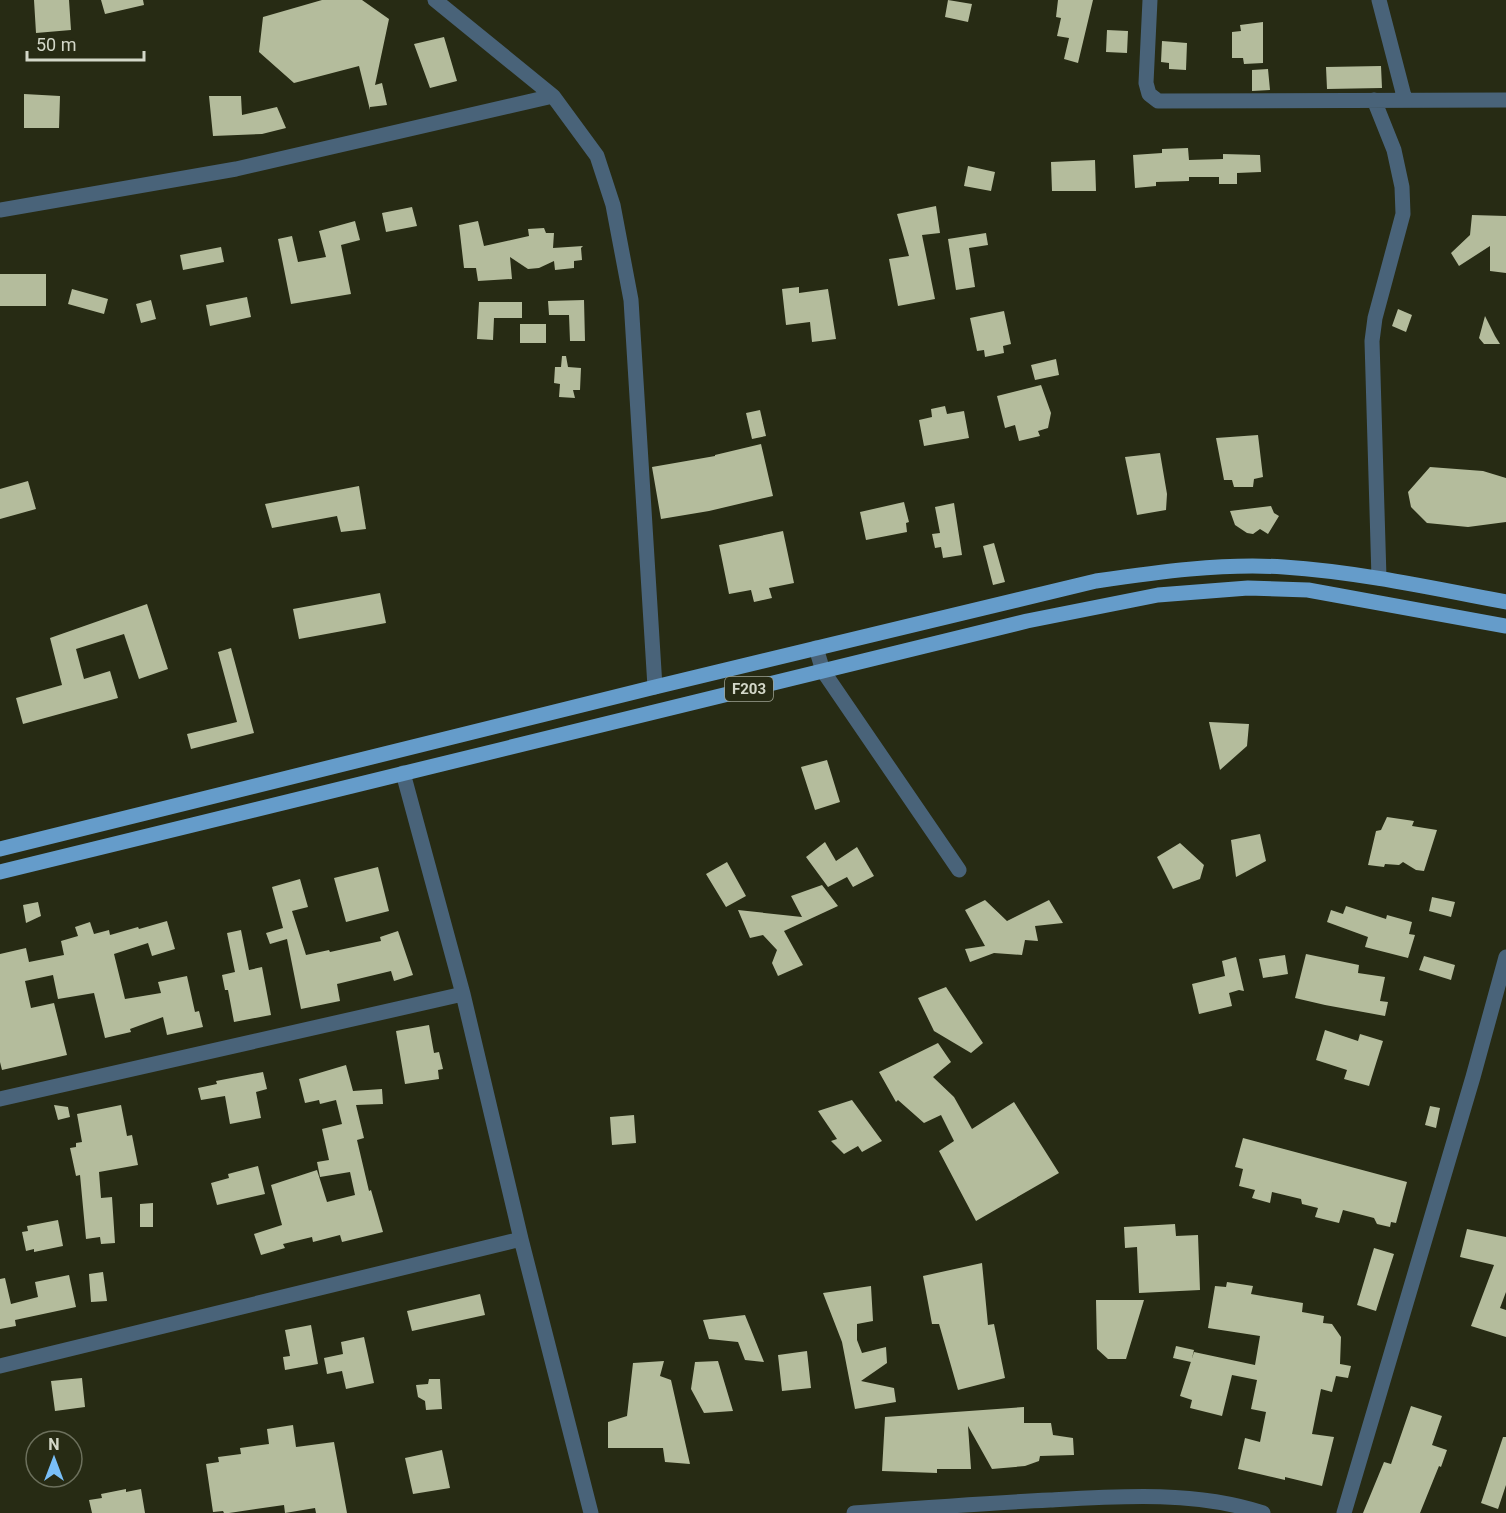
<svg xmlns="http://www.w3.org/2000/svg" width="1506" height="1513" font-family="Roboto,sans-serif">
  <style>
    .building { fill: #b4bc9c }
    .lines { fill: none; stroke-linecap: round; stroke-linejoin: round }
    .minor { stroke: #496379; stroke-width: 15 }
    .major { stroke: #659cca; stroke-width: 15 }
    .labels { text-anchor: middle; stroke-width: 6; stroke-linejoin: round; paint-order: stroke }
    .shield { fill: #272b14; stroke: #9fa392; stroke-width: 1.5 }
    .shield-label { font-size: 15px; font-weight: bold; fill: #d3d7c8 }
  </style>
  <rect width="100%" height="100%" fill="#272b14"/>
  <path class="building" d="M34,0H69L71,30L36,33Z
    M101,0H143L144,5L105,14Z
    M322,0H362L389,19L375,85L382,83L387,105L370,107V110L359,66L294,83L259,52L263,17Z
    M948,0L972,4L968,22L945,17Z
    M1058,0H1093L1078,63L1064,59L1069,38L1057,36L1061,18L1056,17Z
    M1263,22V63L1244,64L1243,58H1232V32L1241,31L1240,25Z
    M1107,30L1128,31L1127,53L1106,52Z
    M444,37L457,81L430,88L414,44Z
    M1162,41L1187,43L1186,70L1169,69V63L1161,62Z
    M1381,66L1382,88L1327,89L1326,67Z
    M1268,69L1270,90L1252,91V70Z
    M24,94L60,96L59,128H24Z
    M209,96H241L242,115L277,107L286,128L262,134L213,136Z
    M1188,148L1189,160L1223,159V154L1260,155L1261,172L1237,173V184H1219V177H1189V181L1156,182V186L1135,188L1133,155L1162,153V149Z
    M1095,160L1096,191H1052L1051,162Z
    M968,166L995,172L991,191L964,186Z
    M936,206L940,233L922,235L935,299L898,306L889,259L909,256L897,214Z
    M412,207L417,226L386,232L382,213Z
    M1472,215L1506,216V273L1490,271V246L1459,266L1451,253L1470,235Z
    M355,221L360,240L341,245L351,294L291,304L278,239L292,236L298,262L326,257L319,231Z
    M478,221L484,246L529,236L528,229L544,228L546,233H554L553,248L583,246L581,248L582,260L574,261V268L555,270L554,261L539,268L528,269L510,257L512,279L478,281L476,268H464L459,225Z
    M986,233L988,245L969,248L975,287L956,290L948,239Z
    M221,247L224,262L183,270L180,255Z
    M0,274H46V306H0Z
    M799,287V293L828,289L836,339L812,342L810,322L786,325L782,289Z
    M72,289L108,299L104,314L68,304Z
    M247,297L251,317L210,326L206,305Z
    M151,300L156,319L141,323L136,304Z
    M584,300L585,341H570L569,315H549L548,301Z
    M479,302H522V318H494L493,340L477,339Z
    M1398,309L1412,315L1406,332L1392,326Z
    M1004,311L1011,344L1003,346L1004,353L985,357L984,350L977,351L970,318Z
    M1485,316L1495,336L1500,344H1484L1479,338Z
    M520,324H546V343H520Z
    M562,356H566L568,367L581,368L580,390H573L575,398L559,397L560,384L554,383L555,367H561Z
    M1056,359L1059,375L1035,380L1031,365Z
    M1041,385L1051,413L1048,428L1038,431L1040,436L1019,441L1015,425L1005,428L997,396Z
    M945,406L947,414L964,411L969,438L924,446L919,420L932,417L931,409Z
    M760,410L766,436L752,439L746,413Z
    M1258,435L1263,477L1254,479L1253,487H1234L1232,480H1224L1216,438Z
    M761,444L773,496L709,511L661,519L652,467L715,456V455Z
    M1160,453L1167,494L1166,510L1137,515L1125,457Z
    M1430,467L1483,471L1506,478V522L1468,527L1427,523L1411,507L1408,492Z
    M28,481L36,509L0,519V489Z
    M359,486L366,529L341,532L337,516L272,528L265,504Z
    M904,502L909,522L906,523L907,532L866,540L860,512Z
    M954,503L962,555L943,558L941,547L935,548L932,534L940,533L935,507Z
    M1271,506L1274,513L1279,516L1268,534L1260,529L1253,534L1247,533L1235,525L1230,511Z
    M783,531L794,583L769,588L772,598L754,602L751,590L729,594L719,545Z
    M994,543L1005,582L993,585L983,546Z
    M380,593L386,623L299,639L293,609Z
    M147,604L168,669L139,679L124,634L76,649L84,679L110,671L118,698L23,724L16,698L62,685L50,638Z
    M231,648L254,733L191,749L187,734L237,722L218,652Z
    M1209,722L1249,724L1247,746L1220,770Z
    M827,760L840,802L815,810L801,767Z
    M1387,817L1414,821L1412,826L1437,830L1424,871L1416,870L1403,862L1399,865L1385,864L1384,867L1368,865L1376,831L1381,830Z
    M1260,834L1266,861L1236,877L1231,840Z
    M825,842L836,861L857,847L874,876L853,887L847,877L828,887L806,857Z
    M1180,843L1204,865L1200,879L1173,889L1157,857Z
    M727,862L746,896L726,907L706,874Z
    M378,867L389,911L346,922L334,878Z
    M300,879L308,907L292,911L306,955L329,950L330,952L381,941L380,937L398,931L413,975L394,981L391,971L337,984L340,1001L301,1009L287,939L270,944L266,933L283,928L272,887Z
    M822,885L838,906L784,931L803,965L778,976L772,963L777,950L763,935L750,938L738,910L802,917L791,896Z
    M1432,897L1455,902L1451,917L1429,911Z
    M985,900L1007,921L1049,900L1063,923L1035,926L1038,941L1025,940L1022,955L994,953L970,962L965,949L985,946L965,910Z
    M38,902L41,916L26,923L23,905Z
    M1346,906L1386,919L1387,915L1412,922L1409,934L1415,935L1408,958L1365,947L1368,937L1327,922L1331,910L1343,914Z
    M167,921L175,949L152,956L148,943L114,954L125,999L161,993L158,982L187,976L195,1012L199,1011L203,1027L167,1035L163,1017L130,1029L131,1032L105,1038L94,993L58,999L53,975L25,981L31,1008L54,1003L67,1055L2,1070L0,1062V954L26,948L29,962L64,955L61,941L78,936L75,927L90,922L94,934L109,930L110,935L138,927L139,929Z
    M241,930L249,970L262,967L271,1015L234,1022L228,990H225L222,975L235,972L227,933Z
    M1306,954L1359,965L1358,973L1385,977L1380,1001L1388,1002L1385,1016L1325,1005L1295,998Z
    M1285,955L1288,974L1263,978L1259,959Z
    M1424,956L1455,965L1451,980L1419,970Z
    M1236,957L1244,991L1239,990L1229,993L1232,1006L1199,1014L1192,984L1225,976L1222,961Z
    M946,987L983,1043L971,1053L934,1031L918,998Z
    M429,1025L434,1053L439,1052L443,1069L438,1070L439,1079L405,1084L396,1031Z
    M1325,1030L1358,1041L1360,1034L1383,1041L1369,1086L1344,1079L1347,1070L1316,1060Z
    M938,1043L951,1062L933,1077L954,1097L972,1129L1014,1102L1059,1173L976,1221L939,1151L954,1141L941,1115L924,1123L898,1100L896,1102L879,1072Z
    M346,1065L353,1091L382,1089L383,1104L356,1105L364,1138L357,1140L369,1191L371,1190L383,1232L342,1242L340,1235L313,1242L312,1237L283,1244L285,1248L261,1255L254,1234L282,1225L271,1185L317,1170L327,1202L355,1195L350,1172L320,1177L317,1162L329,1160L322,1129L342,1124L336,1100L320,1104L319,1100L305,1103L299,1079Z
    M263,1072L267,1089L256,1092L261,1118L230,1124L225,1096L201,1100L198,1088L217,1084L216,1081Z
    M852,1100L882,1141L862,1152L858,1146L844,1154L831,1141L837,1139L818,1111Z
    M54,1105L68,1107L70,1117L58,1120Z
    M121,1105L127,1136L132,1135L138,1165L99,1172L101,1198L112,1197L115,1243L101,1244L100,1237L86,1239L80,1175L76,1176L70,1148L76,1147V1143L82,1142L77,1114Z
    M1430,1106L1440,1108L1436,1128L1425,1125Z
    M634,1115L636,1143L612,1145L610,1117Z
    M1243,1138L1407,1182L1396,1223L1391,1222L1390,1227L1377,1224L1374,1218L1343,1210L1339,1223L1315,1217L1318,1208L1302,1204L1301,1199L1272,1192L1270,1203L1252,1198L1255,1190L1239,1186L1243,1169L1235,1167Z
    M258,1166L265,1194L217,1205L211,1183L229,1178L228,1174Z
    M153,1203V1227H140V1204Z
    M58,1220L63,1246L34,1252V1249L26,1251L22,1232L28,1231L27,1226Z
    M1175,1224L1176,1236L1198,1235L1200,1290L1139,1293L1137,1247L1125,1248L1124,1227Z
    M1467,1229L1506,1237V1292L1500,1308L1506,1310V1337L1471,1326L1494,1265L1460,1257Z
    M1374,1248L1394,1254L1376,1311L1357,1305Z
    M982,1263L988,1325L994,1324L1005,1378L958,1390L939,1324H932L923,1276Z
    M103,1272L107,1301L91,1302L89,1274Z
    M69,1275L76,1307L15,1320L16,1326L0,1329V1279L5,1278L11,1304L38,1297L35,1282Z
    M1227,1282L1253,1286L1251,1294L1303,1303L1302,1312L1324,1316L1323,1323L1332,1324L1341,1337L1340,1364L1351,1366L1348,1378L1336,1376L1332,1392L1321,1389L1312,1434L1334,1437L1322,1486L1285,1477V1480L1238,1469L1245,1438L1260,1442L1266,1412L1251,1409L1257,1380L1232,1375L1222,1416L1190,1408L1192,1400L1180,1396L1194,1352L1255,1365L1260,1336L1208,1328L1215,1286L1226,1287Z
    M871,1286L873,1321L857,1324V1340L862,1353L886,1347L887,1363L861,1381L894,1388L896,1402L855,1409L842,1342L823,1293Z
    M480,1294L485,1315L412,1331L407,1311Z
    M1096,1300H1144L1126,1359H1108L1097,1349Z
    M745,1315L764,1362L745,1360L738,1342L709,1339L703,1320Z
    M311,1325L318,1364L285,1370L283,1357L290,1356L285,1330Z
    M364,1337L374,1383L346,1389L342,1371L327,1374L324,1358L343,1354L341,1342Z
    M1176,1346L1194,1350L1191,1362L1173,1358Z
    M807,1351L811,1388L782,1391L778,1355Z
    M664,1361L660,1376L671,1380L690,1464L665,1462L663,1448H608V1422L627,1416L633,1363Z
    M718,1361L733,1411L704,1413L691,1389L695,1362Z
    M82,1378L85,1407L55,1411L51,1381Z
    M429,1379H440L442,1409L426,1410L425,1401L418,1397L416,1385L428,1384Z
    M1411,1406L1442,1416L1432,1445L1447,1450L1441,1467L1439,1466L1420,1513H1363L1384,1462L1391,1464Z
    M1024,1407V1423H1051L1053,1435L1073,1438L1074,1455L1040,1456L1039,1461L1025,1466L992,1469L968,1426L971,1469H937V1473L882,1471L885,1417Z
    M293,1425L296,1447L334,1442L347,1513H316L315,1508L285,1513L284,1505L229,1513H224L223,1511L213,1512L206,1464L219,1462L218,1457L241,1454L240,1448L269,1444L267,1429Z
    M1503,1437H1506V1485L1498,1509L1481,1503Z
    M442,1450L450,1488L413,1494L405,1458Z
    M126,1489V1492L141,1489L145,1513H92L89,1500L102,1498L101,1494Z"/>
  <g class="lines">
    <path class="minor" d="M435,0L553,96L597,156L613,205L631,300L655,687
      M1150,0L1146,83L1149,94L1158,101L1506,100
      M1379,0L1405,100
      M1374,100L1394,150L1402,187L1403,214L1375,318L1372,341L1379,578
      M0,210L236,169L553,96
      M816,648L823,671L959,870
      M403,773L463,994L521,1239L591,1513
      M0,1099L463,994
      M0,1366L521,1239
      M854,1513C920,1508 985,1503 1050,1500C1120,1496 1196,1491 1263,1513
      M1344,1513L1473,1077L1506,957"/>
    <path class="major" d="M0,849L655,687L1096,581C1158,572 1221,563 1284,567C1359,572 1432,588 1506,602
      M0,872L1027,621L1158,595L1248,588L1308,590L1506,626"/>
  </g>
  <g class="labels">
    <rect class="shield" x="725" y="677" width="48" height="24" rx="4.5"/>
    <g class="shield-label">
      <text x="749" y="694">F203</text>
    </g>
  </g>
  <g transform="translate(54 1459)"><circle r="28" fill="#272b14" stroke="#6c705c" stroke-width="1.5"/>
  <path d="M0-4.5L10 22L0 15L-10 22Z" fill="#79bff8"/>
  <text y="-9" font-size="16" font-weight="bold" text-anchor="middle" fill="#d3d7c8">N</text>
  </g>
  <path d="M27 51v9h117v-9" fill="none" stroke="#d3d7c8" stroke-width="3"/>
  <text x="36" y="51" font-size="18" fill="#d3d7c8" stroke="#272b14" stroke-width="4.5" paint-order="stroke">50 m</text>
</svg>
